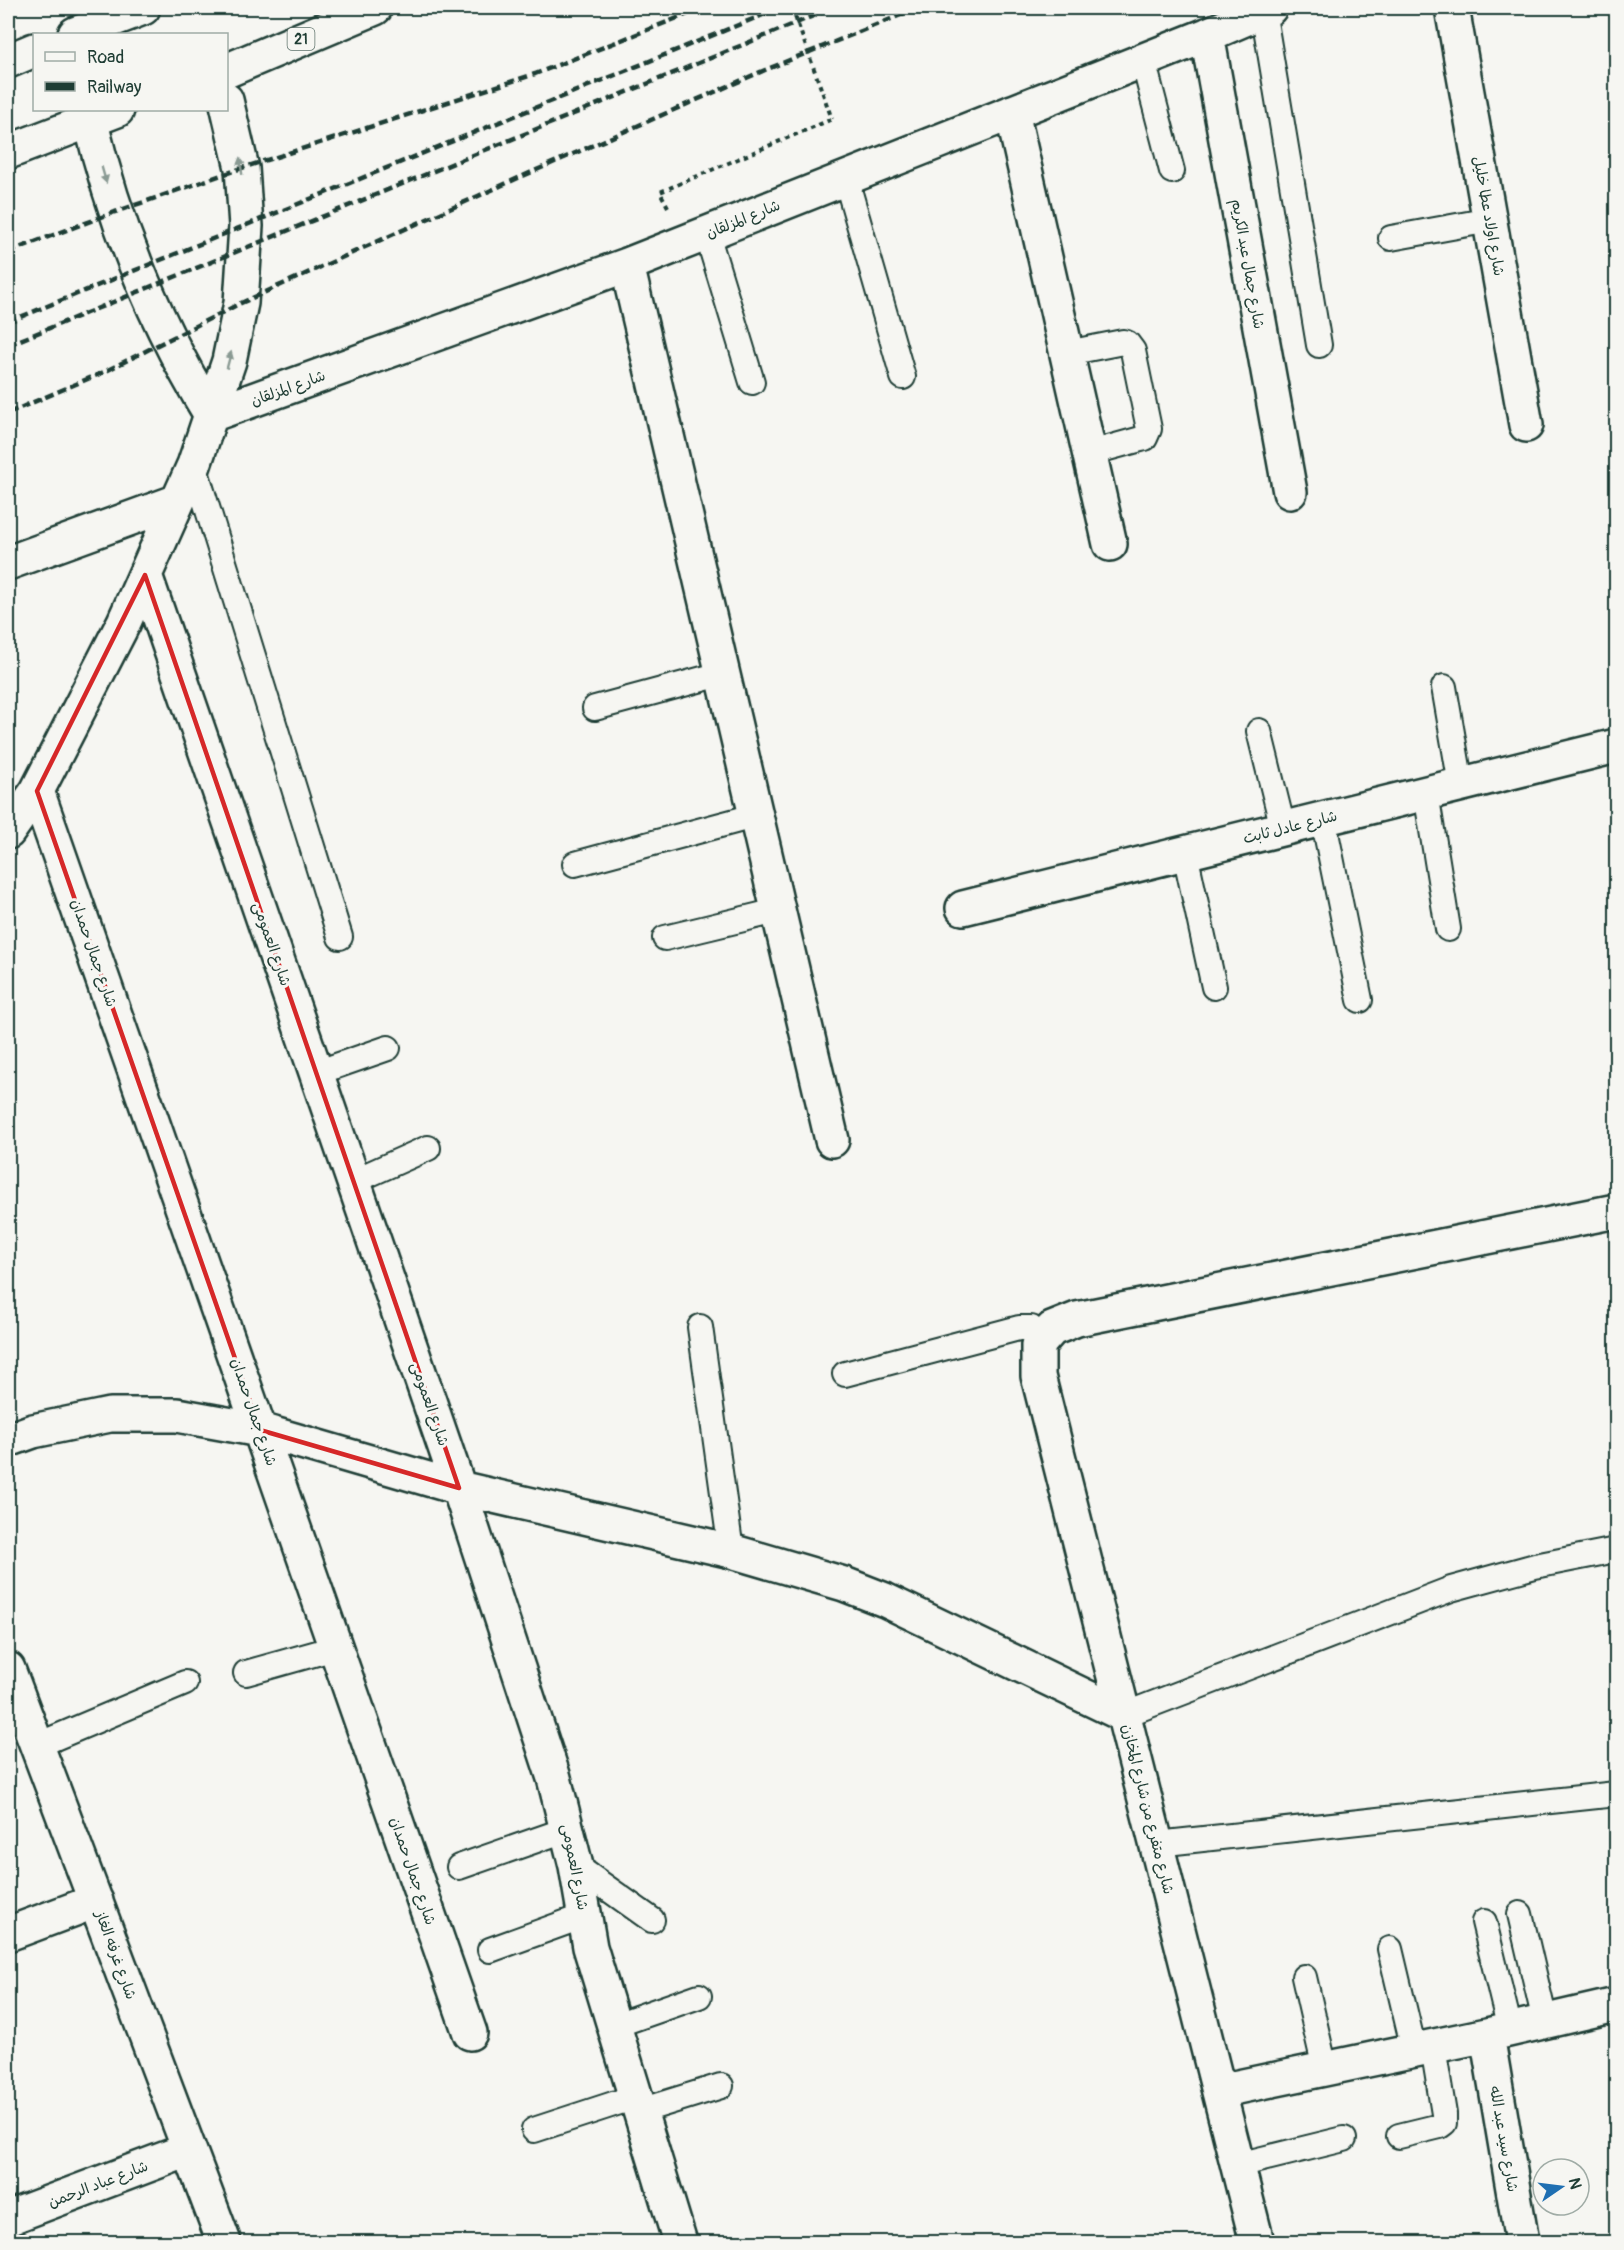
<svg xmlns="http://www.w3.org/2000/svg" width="1624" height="2250" font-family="Pangolin,'Playpen Sans Arabic',sans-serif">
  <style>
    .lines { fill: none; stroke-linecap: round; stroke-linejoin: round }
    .service-casing { stroke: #1f3d34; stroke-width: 28 }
    .minor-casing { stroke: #1f3d34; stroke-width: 38 }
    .trunk-casing { stroke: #1f3d34; stroke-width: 38 }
    .path { stroke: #1f3d34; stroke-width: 4; stroke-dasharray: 4.5 4.5; stroke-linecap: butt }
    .service { stroke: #f6f6f2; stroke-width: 24 }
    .minor { stroke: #f6f6f2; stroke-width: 33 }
    .trunk { stroke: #f6f6f2; stroke-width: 33 }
    .rail { stroke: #1f3d34; stroke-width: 4.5; stroke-dasharray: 9 4.5; stroke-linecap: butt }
    .path-bridge { stroke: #1f3d34; stroke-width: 4; stroke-dasharray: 4.5 4.5; stroke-linecap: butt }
    .oneway { fill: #8a9a93 }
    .marked { fill: none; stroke: #d62828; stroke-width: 4.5; stroke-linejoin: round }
    .labels { text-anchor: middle; stroke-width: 6; stroke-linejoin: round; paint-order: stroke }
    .shield { fill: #f6f6f2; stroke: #60746d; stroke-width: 1.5 }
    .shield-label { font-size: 14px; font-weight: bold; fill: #1f3d34 }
    .street-label { font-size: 15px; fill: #1f3d34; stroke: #f6f6f2 }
  </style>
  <rect width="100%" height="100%" fill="#f6f6f2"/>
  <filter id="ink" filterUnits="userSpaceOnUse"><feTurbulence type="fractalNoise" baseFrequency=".0167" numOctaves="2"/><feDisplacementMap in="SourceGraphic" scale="12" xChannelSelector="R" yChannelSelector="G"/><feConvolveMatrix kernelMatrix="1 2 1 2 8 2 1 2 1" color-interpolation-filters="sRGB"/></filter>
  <g filter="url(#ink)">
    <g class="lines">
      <defs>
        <path id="service" d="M1263,10L1319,345
          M1143,60L1172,171
          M846,179L903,377
          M707,234L752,382
          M1391,238L1490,220
          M1067,353L1123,342L1127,343L1133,351L1149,429L1145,438L1141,439L1090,453
          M194,465L340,937
          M1444,687L1461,785
          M595,708L721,674
          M1259,731L1283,828
          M1426,793L1448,929
          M1323,818L1360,1000
          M1185,853L1214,987
          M575,864L754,816
          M665,938L777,911
          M316,1073L388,1048
          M354,1181L428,1148
          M700,1327L731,1551
          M845,1374L1019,1328H1031L1035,1334L1038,1345
          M246,1673L335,1648
          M1124,1715L1451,1589L1535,1566L1616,1550
          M38,1745L185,1683
          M1157,1844L1616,1794
          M576,1866L652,1920
          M459,1867L568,1829
          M1520,1914L1545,2021
          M1484,1922L1510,2030
          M1390,1949L1414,2050
          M490,1950L584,1916
          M1304,1977L1325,2069
          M613,2026L699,1996
          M640,2111L721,2086
          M534,2130L635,2097
          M1399,2136L1440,2126L1444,2123V2114L1433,2047
          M1238,2165L1344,2139"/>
        <path id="minor" d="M1452,8L1526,425
          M1207,35L1290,492
          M1012,112L1110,544
          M90,119C115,225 154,322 211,415
          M627,265L832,1140
          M211,415L627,265L1207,35L1270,8
          M8,563L178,501
          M145,575L459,1488L554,1778L576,1866L590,1947L680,2242
          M37,791L470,2033
          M8,832L37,791L124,622L194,465L229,361L241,303L246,226L242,168L226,100
          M963,908L1616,746
          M8,1440L33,1431L110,1415H177L260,1430L459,1488L731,1551L844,1584L885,1600L1124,1715
          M8,1669L224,2242
          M8,1934L96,1901
          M1487,2035L1522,2242
          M1219,2091L1487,2035L1616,2005
          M8,2218L188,2150
          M1257,2242L1038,1376V1345L1052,1329L1077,1319L1616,1211"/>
        <path id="trunk" d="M75,34L143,8
          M8,61L34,50
          M226,71L375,8
          M8,152L117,110"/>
      </defs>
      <use href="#service" class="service-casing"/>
      <use href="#minor" class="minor-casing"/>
      <use href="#trunk" class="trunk-casing"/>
      <path class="path" d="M668,207L660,192L832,119"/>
      <use href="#service" class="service"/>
      <use href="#minor" class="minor"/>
      <use href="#trunk" class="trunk"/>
      <path class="rail" d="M8,252L115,212L242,168L535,74L703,8
        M8,322L780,8
        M8,345L833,8
        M8,413L104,372L241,303L516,179L765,70L918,8"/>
      <path class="path-bridge" d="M792,8L832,119"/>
    </g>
    <defs><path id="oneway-solid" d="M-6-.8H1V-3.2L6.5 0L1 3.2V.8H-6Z" transform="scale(1.5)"/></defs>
    <g class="oneway">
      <use href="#oneway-solid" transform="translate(241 166) rotate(-98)"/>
      <use href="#oneway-solid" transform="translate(104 175) rotate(74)"/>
      <use href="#oneway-solid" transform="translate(229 360) rotate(-75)"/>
    </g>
  </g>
  <path class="marked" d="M145,575L459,1488L260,1430L37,791Z"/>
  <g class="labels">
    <rect class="shield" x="287.5" y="28" width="27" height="22" rx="4.5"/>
    <g class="shield-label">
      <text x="301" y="44">21</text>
    </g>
    <g class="street-label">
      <text transform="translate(1489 216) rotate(80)" y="5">شارع اولاد عطا خليل</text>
      <text transform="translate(743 219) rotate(-22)" y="5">شارع المزلقان</text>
      <text transform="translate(1248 264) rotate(80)" y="5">شارع جمال عبد الكريم</text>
      <text transform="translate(288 388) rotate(-20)" y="5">شارع المزلقان</text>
      <text transform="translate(1290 827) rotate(-14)" y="5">شارع عادل ثابت</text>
      <text transform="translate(272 944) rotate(71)" y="5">شارع العمومى</text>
      <text transform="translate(94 953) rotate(71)" y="5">شارع جمال حمدان</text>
      <text transform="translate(430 1404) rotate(71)" y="5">شارع العمومى</text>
      <text transform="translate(254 1412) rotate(71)" y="5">شارع جمال حمدان</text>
      <text transform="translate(1148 1809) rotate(76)" y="5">شارع متفرع من شارع المخازن</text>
      <text transform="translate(575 1867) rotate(79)" y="5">شارع العمومى</text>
      <text transform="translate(413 1871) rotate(71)" y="5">شارع جمال حمدان</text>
      <text transform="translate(116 1955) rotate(70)" y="5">شارع غرفه الغاز</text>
      <text transform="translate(1504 2139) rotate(80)" y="5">شارع سيد عبد الله</text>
      <text transform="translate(98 2184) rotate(-21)" y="5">شارع عباد الرحمن</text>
    </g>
  </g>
  <rect width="1624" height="2250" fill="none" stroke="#f6f6f2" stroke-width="30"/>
  <rect x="15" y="15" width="1594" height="2220" fill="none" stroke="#1f3d34" stroke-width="2" filter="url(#ink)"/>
  <rect x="33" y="33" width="195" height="78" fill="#f6f6f2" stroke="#a0aca6" stroke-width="1.5"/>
  <rect x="45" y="52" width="30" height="9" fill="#f6f6f2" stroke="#a0aca6" stroke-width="1.5"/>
  <text x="87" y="63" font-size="18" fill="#1f3d34">Road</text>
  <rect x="45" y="82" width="30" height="9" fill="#1f3d34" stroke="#a0aca6" stroke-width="1.5"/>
  <text x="87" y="93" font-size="18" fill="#1f3d34">Railway</text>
  <g transform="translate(1561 2187) rotate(76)"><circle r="28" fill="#f6f6f2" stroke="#a0aca6" stroke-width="1.5"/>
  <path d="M0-4.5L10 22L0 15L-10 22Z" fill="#1f6fb2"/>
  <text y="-9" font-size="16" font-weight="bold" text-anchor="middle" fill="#1f3d34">N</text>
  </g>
</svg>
